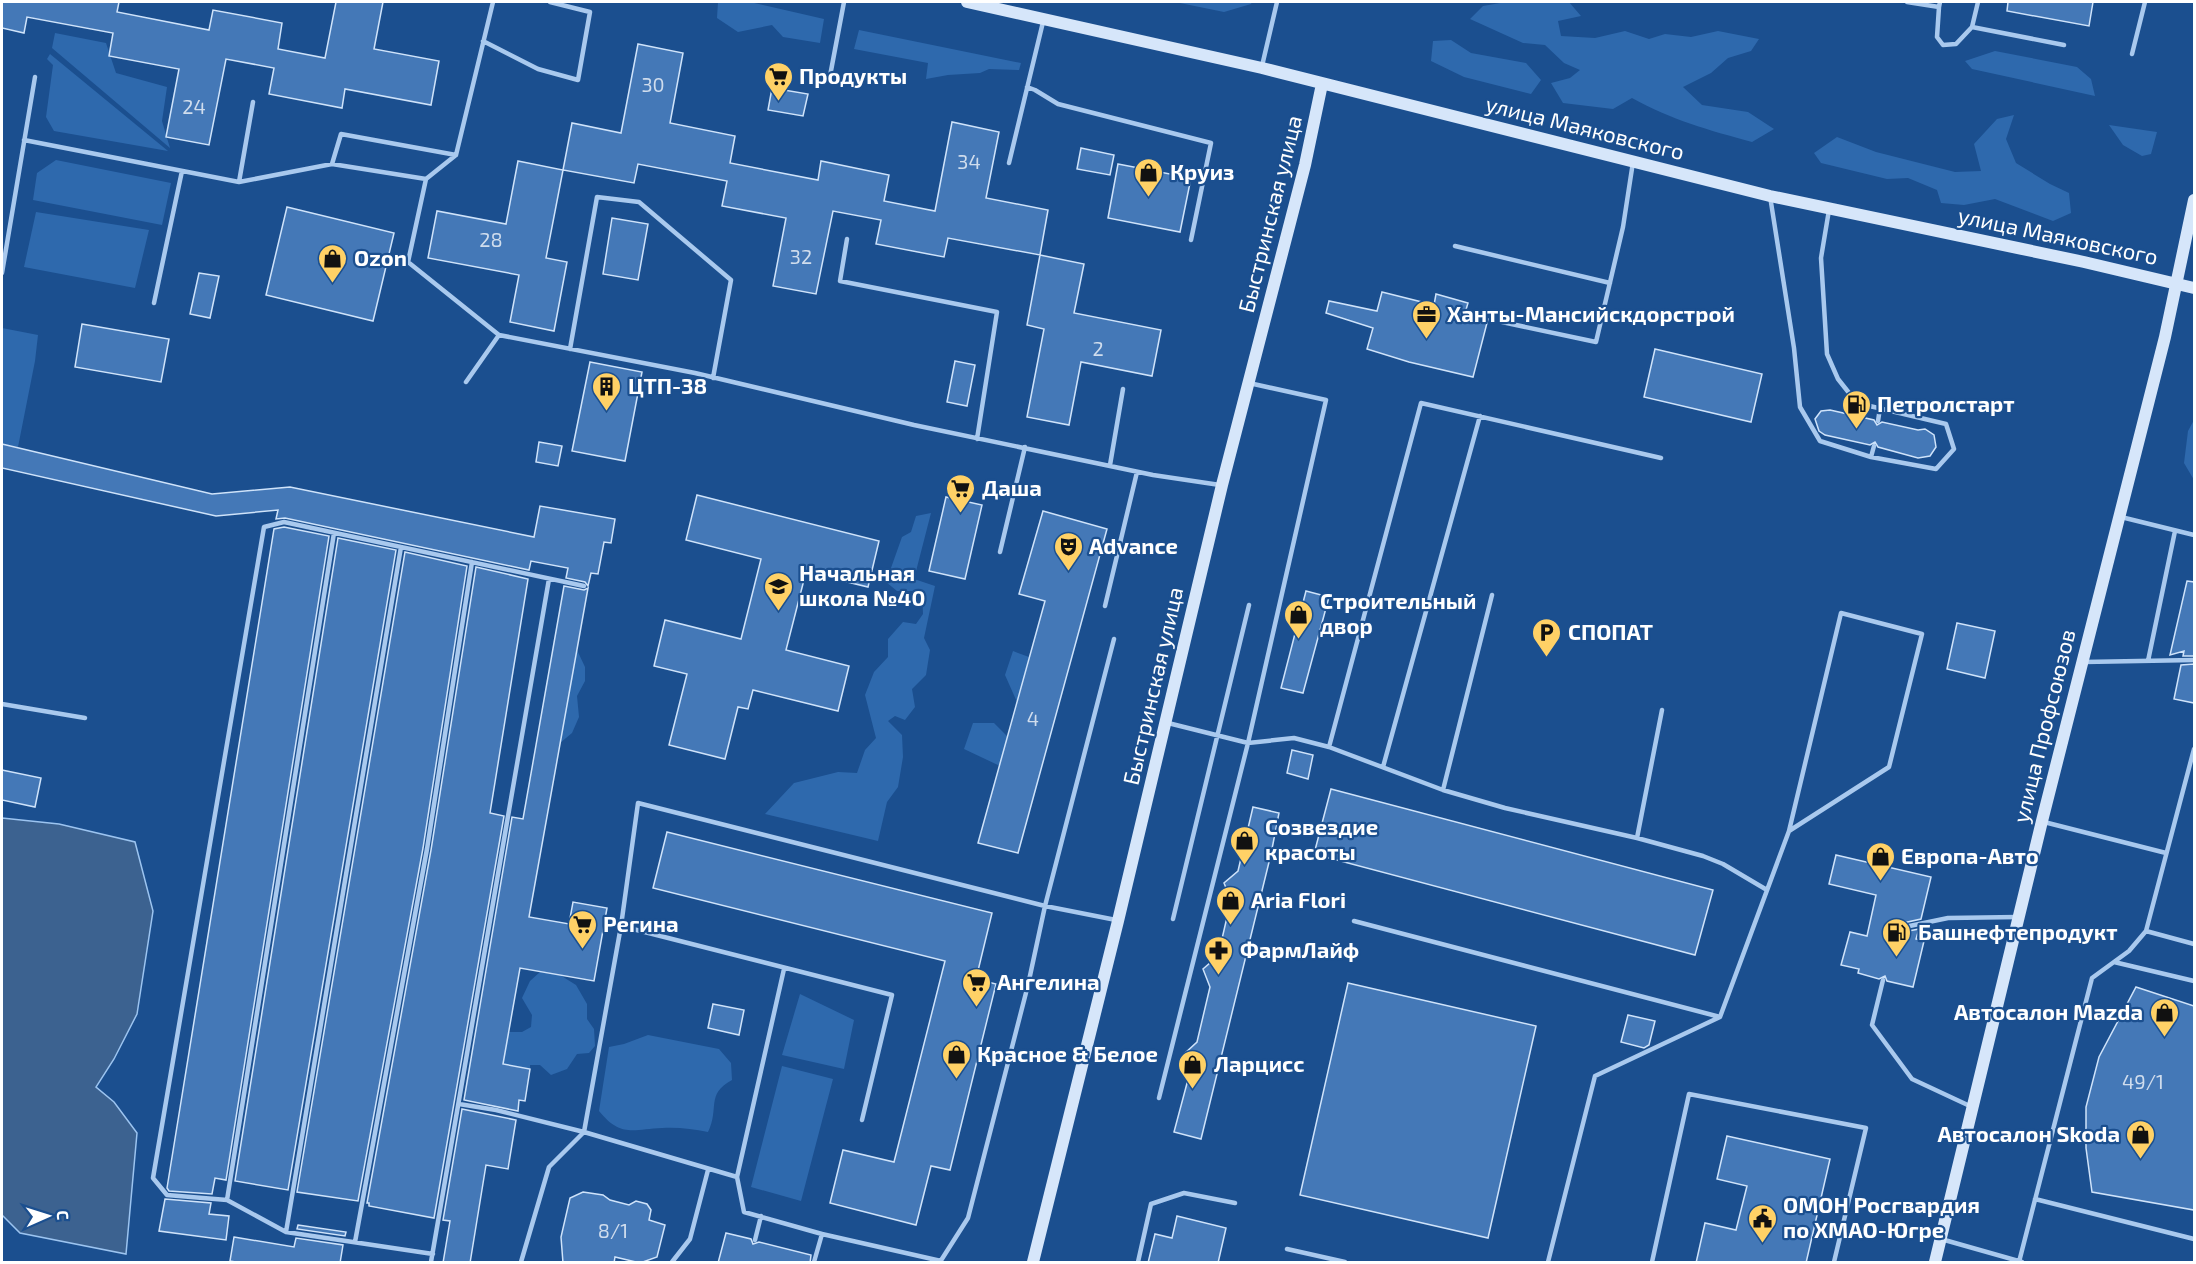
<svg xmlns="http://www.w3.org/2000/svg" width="2196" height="1264" font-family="'Exo 2',sans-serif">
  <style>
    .green { fill: #2e69ad }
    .water { fill: #3c6290; stroke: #9cc4f0; stroke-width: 1.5 }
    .building { fill: #4478b7; stroke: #cfe3fa; stroke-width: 1.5 }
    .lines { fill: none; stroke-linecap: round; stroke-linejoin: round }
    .service { stroke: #a9c9ee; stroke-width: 4.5 }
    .secondary { stroke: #d6e6fa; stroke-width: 12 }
    .labels { text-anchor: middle; stroke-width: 4.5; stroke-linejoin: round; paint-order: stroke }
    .number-label { font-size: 20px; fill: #d0dded }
    .poi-label { font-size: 22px; font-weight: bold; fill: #fff; stroke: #1b4f8f; text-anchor: start }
    .street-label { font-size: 22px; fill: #fff; stroke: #1b4f8f }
  </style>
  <rect width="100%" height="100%" fill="#1b4f8f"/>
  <path class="green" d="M718,2H750L824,19L820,43L783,37L772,25L738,32L717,18Z
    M1175,2H1252L1251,4L1224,12Z
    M1506,2H1569L1581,16L1558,21L1561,36L1595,38L1625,31L1649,39L1665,34L1691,37L1718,31L1759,39L1751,51L1728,58L1711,73L1683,87L1702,105L1748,112L1774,129L1752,142C1708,130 1672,120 1632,98L1613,109L1563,103L1551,83L1570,78L1580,70L1564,63L1545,45L1523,43L1470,19L1483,6Z
    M859,30L1021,63L1019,70L989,69L980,73L948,75L926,79L928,63L854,49Z
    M55,33L106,43L116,73L167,87L162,121L170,148L52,48Z
    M1451,40L1471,53L1526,63L1541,80L1531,94L1464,77L1431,61L1433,41Z
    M1995,51L2077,67L2091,79L2095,96L1972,69L1965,61Z
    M50,54L168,151L54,131L46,117L53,65L47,59Z
    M2014,115L2006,139L2016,163L2050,184L2069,193L2071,213L2053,221L1995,199L1964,205L1941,203L1937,190L1908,178L1887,179L1821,163L1814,153L1837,137L1876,152L1955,172L1981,171L1974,144L1997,119Z
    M2109,125L2157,132L2151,154L2142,156L2123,145Z
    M56,160L171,183L162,225L33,200L37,173Z
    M36,212L149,230L135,288L24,267Z
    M2,328L38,335L35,361L18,447L2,444Z
    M2194,420V480L2184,463L2188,431Z
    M931,513L914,579L935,586L924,638L930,650L926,675L912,689L915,707L905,720L895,716L888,721L902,735L903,757L898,787L887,802L878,841L765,814L794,783L838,772L857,773L865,750L876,738L865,695L874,672L888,657V639L903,622L916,624L923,614L922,591H897L886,582L902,537L911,532L916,516Z
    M577,650L585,667V681L577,696L579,717L572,733L560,743Z
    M1013,651L1029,657L1017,702L1005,675Z
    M973,723H994L1008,737L1000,766L964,749Z
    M540,972L560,975L576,985L587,1004V1019L594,1029L595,1046L589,1053L577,1054L567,1069L551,1075L540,1065H530V1069L503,1064L508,1032H522L531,1027L532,1015L522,998L530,981Z
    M800,994L854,1020L844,1069L782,1055Z
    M648,1035L719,1049L731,1063L732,1080C705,1095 720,1108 708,1132C693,1129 678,1127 662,1128C633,1129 621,1138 599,1111L609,1047L624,1044Z
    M782,1066L833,1079L801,1201L751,1187Z"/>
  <path class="water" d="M2,818L59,824L135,842L153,911L137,1014L114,1059L96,1087L114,1102L137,1133L126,1254L20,1233L2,1215Z"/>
  <path class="building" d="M2,2H119L117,12L209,30L213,10L282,23L278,49L325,58L336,2H383L374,49L439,61L431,105L345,89L342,108L269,94L274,68L226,59L209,145L166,137L179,69L109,56L113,33L27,17L24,33L2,28Z
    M2008,2H2093L2089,26L2007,11Z
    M638,44L683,53L670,123L735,136L730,163L818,180L821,161L889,175L884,201L935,211L952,122L999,132L986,198L1048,210L1040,255L948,238L944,257L876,244L881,220L833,211L816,294L773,286L786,218L722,206L727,181L638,164L634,183L563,170L572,123L621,133Z
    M772,88L808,94L803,116L768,110Z
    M1081,148L1114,155L1110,175L1077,169Z
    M518,161L563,170L546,258L567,262L554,331L510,322L519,275L428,258L437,211L506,224Z
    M1118,164L1191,178L1180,232L1108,218Z
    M287,207L394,233L373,321L266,295Z
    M612,218L648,224L638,280L603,274Z
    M1040,255L1084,264L1074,313L1161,330L1152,376L1081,362L1069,425L1027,417L1044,329L1027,325Z
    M199,273L219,276L210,318L190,314Z
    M1382,292L1434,305L1436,294L1468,303L1465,313L1488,319L1473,377L1409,362L1367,349L1373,328L1326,313L1329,301L1377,311Z
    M82,324L169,339L161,382L75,367Z
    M1655,349L1762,374L1751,422L1644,397Z
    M955,361L975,365L967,406L947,402Z
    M590,362L642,372L625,461L572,451Z
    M1830,410L1874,420L1877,425L1882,422L1918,430L1925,429L1934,435L1936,447L1930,456L1918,458L1878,447L1875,442L1870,445L1825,435L1819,431L1815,419L1821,411Z
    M539,442L562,446L558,466L536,462Z
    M2,444L212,494L290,487L534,537L540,506L615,519L611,543L604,542L598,574L591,573L588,586L585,582L566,578L568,568L531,561L529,570L285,518L276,519L278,510L216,516L2,468Z
    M697,495L879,541L868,587L806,572L786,650L849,666L838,711L753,690L748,709L738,707L725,759L669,745L687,674L654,666L665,620L741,639L761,559L686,540Z
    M946,497L982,505L965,579L929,571Z
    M1043,511L1107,529L1018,853L978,843L1045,601L1019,594Z
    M284,527L329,536L226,1180L215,1178L212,1194L169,1191L167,1188L274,529Z
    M338,538L396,550L288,1190L235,1181Z
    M405,552L467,566L423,848L358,1201L297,1192Z
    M476,567L528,579L490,813L504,816L434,1218L369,1206V1203H367L431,850Z
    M2187,581L2194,582V656H2183L2184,651L2170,655Z
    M564,586L584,590L588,588L529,917L569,924L573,902L607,908L594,981L520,968L503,1064L530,1069L525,1101L519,1100L518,1111L464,1100L512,817L523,819Z
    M1306,591L1329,597L1303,693L1281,688Z
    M1957,623L1995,631L1985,678L1947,669Z
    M2194,664V703L2174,699L2181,665Z
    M1292,750L1313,755L1308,779L1287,773Z
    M2,770L41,778L35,807L2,800Z
    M1331,789L1713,890L1695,955L1314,854Z
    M1253,807L1279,813L1271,854L1201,1139L1174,1132L1190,1072L1183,1055L1197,1042L1210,987L1203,969L1218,956L1231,900L1224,883L1238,871Z
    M667,832L992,913L976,979L996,984L950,1170L931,1166L916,1225L830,1203L843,1150L894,1162L945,961L653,888Z
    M1836,855L1931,877L1921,919L1894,925L1889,933L1890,937L1893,938L1898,933L1919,929L1916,939L1924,941L1913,987L1887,981L1885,976L1879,979L1858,973L1859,969L1841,965L1850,932L1867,936L1876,895L1829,884Z
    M1348,983L1536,1026L1488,1238L1300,1195Z
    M2136,987L2194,1006V1210L2092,1192L2086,1148V1107L2099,1057Z
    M713,1004L744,1010L739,1035L708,1028Z
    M1628,1015L1655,1021L1649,1045L1644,1048L1621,1042Z
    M462,1109L516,1120L508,1169L486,1165L470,1263H443L450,1221L443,1220Z
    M1727,1136L1830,1159L1806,1263H1696L1705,1223L1736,1230L1747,1186L1717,1179Z
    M583,1192L603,1195L610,1200L629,1205L636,1201L647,1204L651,1210L649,1220L665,1225L657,1257L640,1263L615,1257L614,1263H563L561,1237L570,1198Z
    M165,1199L211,1203L209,1214L229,1216L226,1240L159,1231Z
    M1177,1216L1226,1228L1218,1263H1148L1155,1234L1172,1238Z
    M298,1225L346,1232L345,1236L297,1229Z
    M726,1233L751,1239L753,1244L759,1242L811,1255L810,1263H718Z
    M234,1237L294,1247L296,1238L343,1245L340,1263H241L230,1261Z"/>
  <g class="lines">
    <path class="service" d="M493,2L456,155L426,179L408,262L499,335L695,373L914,425L1153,475L1220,485
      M1907,2L1939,7L1940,2
      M1939,7L1937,37L1943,45L1956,44L1972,27L1978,2
      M1972,27L2064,45
      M483,41L538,69L578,80L590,12L550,2
      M2132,54L2145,2
      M1262,66L1277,2
      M830,76L844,2
      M1027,87L1035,90L1058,104L1211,143L1191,240
      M24,140L239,182L332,164L426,179
      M1009,163L1043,22
      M332,164L341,134L456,155
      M239,182L253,102
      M1770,196L1794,348L1800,407L1820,441L1871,457L1936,469L1954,449L1946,424L1857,403L1838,379L1827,354L1821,258L1829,210
      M847,239L840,281L997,312L977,439
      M1455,246L1610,283
      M2,273L35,77
      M154,303L182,171
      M1502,322L1596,342L1623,227L1633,162
      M570,349L597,197L639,202L731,280L713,378
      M466,382L499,335
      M1878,421L1880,408
      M1871,457L1874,446
      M1110,465L1123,389
      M2121,517L2194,535
      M1000,552L1025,447
      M1105,606L1137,472
      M2148,661L2175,531
      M2084,662L2194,660
      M2,704L85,718
      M1168,723L1248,743L1294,738L1329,747L1443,790L1505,808L1637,838L1703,856L1723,864L1767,890
      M1329,747L1421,403L1661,458
      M2194,749L2146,931L2194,944
      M1383,767L1480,416
      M1443,790L1492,595
      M2044,822L2166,853
      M1637,838L1662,710
      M1173,919L1249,605
      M1354,921L1720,1017
      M621,926L892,995L862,1120
      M1893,934L1895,929L1948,918L2018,917
      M2114,962L2194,981
      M1883,980L1872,1025L1912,1079L1972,1107
      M1159,1098L1248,743L1326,400L1249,383
      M459,1104L496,1110L584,1132L737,1177L744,1212L822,1234L941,1261
      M737,1177L784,969
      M2035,1199L2194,1239
      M227,1200L334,533
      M286,1232L401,547
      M1941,1239L2022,1262
      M755,1240L761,1216
      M355,1242L427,849L472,562
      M1287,1249L1345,1262
      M433,1254L286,1232L227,1200L167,1195L153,1178L264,527L284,522L584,586
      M431,1262L549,579
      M521,1262L549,1167L584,1132L621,926L638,803L1045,906L1116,920
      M672,1262L690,1239L708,1170
      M814,1262L822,1234
      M940,1262L968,1218L1028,985L1045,906L1114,639
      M1138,1262L1151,1204L1184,1193L1235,1203
      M1548,1262L1595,1076L1720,1017L1789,831L1889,767L1922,634L1841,613L1789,831
      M1652,1262L1689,1094L1866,1128L1834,1262
      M2019,1262L2092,978L2129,951L2146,931"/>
    <path class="secondary" d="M967,2L1262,68L1770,196L2084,262L2194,288
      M1033,1262L1118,921L1222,485L1305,165L1322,84
      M1935,1262L2042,821L2165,337L2194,200"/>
  </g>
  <defs>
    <symbol id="supermarket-pin" viewBox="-11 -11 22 30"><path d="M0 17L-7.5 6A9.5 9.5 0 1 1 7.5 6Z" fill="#ffd166" stroke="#1b4f8f"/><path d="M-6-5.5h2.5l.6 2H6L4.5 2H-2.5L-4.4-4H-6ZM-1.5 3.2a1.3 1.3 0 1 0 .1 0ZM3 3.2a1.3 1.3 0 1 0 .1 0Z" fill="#111"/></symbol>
    <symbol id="shop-pin" viewBox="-11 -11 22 30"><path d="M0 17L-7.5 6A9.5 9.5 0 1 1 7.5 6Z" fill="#ffd166" stroke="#1b4f8f"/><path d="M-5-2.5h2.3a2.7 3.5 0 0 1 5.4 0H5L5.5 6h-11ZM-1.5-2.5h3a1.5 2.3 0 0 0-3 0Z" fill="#111"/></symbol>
    <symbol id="office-pin" viewBox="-11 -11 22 30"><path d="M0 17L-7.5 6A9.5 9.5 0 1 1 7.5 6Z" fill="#ffd166" stroke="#1b4f8f"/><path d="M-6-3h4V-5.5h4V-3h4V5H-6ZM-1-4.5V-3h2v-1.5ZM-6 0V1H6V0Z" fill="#111"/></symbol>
    <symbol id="building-pin" viewBox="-11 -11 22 30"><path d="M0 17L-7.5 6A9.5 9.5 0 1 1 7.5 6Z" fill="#ffd166" stroke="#1b4f8f"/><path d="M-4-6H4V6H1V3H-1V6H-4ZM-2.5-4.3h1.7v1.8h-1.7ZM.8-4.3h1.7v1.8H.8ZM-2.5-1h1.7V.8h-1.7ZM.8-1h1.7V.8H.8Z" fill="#111"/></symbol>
    <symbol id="fuel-pin" viewBox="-11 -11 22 30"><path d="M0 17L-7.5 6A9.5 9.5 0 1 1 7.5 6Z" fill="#ffd166" stroke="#1b4f8f"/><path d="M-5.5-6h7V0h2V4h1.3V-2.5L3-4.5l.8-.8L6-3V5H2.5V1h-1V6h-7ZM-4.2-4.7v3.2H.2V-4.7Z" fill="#111"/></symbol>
    <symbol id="theatre-pin" viewBox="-11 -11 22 30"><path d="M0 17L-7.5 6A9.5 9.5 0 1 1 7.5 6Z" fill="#ffd166" stroke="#1b4f8f"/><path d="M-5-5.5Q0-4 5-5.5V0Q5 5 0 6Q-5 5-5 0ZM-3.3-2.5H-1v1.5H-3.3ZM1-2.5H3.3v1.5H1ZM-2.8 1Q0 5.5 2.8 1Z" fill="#111"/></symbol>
    <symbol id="school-pin" viewBox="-11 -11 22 30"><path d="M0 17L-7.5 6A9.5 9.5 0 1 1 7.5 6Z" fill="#ffd166" stroke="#1b4f8f"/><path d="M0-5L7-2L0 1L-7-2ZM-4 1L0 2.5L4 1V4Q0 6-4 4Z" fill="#111"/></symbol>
    <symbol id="parking-pin" viewBox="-11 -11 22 30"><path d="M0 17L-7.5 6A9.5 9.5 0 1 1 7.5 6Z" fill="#ffd166" stroke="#1b4f8f"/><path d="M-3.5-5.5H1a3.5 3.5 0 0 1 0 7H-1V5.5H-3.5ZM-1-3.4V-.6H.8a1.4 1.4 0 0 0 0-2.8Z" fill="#111"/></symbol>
    <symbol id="pharmacy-pin" viewBox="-11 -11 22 30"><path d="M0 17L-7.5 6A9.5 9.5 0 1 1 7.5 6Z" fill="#ffd166" stroke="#1b4f8f"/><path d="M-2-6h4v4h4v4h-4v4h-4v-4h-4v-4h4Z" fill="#111"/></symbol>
    <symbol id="civic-pin" viewBox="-11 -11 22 30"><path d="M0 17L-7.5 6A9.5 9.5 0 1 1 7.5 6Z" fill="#ffd166" stroke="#1b4f8f"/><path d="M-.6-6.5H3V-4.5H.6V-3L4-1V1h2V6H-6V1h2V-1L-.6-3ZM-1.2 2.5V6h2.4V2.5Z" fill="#111"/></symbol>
  </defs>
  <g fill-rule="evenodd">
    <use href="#supermarket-pin" x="762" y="60" width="33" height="45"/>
    <use href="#shop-pin" x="1132" y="156" width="33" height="45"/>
    <use href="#shop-pin" x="316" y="242" width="33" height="45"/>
    <use href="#office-pin" x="1410" y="298" width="33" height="45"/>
    <use href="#building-pin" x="590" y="370" width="33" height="45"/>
    <use href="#fuel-pin" x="1840" y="388" width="33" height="45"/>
    <use href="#supermarket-pin" x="944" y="472" width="33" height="45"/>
    <use href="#theatre-pin" x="1052" y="530" width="33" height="45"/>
    <use href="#school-pin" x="762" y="570" width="33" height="45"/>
    <use href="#shop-pin" x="1282" y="598" width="33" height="45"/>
    <use href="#parking-pin" x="1530" y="616" width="33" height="45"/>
    <use href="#shop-pin" x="1228" y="824" width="33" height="45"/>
    <use href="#shop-pin" x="1864" y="840" width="33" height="45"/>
    <use href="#shop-pin" x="1214" y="884" width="33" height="45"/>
    <use href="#supermarket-pin" x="566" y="908" width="33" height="45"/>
    <use href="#fuel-pin" x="1880" y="916" width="33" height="45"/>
    <use href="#pharmacy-pin" x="1202" y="934" width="33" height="45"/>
    <use href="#supermarket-pin" x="960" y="966" width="33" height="45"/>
    <use href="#shop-pin" x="2148" y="996" width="33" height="45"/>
    <use href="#shop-pin" x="940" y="1038" width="33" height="45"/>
    <use href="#shop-pin" x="1176" y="1048" width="33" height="45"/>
    <use href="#shop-pin" x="2124" y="1118" width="33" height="45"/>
    <use href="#civic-pin" x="1746" y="1202" width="33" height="45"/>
  </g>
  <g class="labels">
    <g class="number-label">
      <text x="653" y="92">30</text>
      <text x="194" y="114">24</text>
      <text x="969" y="169">34</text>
      <text x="491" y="247">28</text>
      <text x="801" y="264">32</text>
      <text x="1098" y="356">2</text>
      <text x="1033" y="726">4</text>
      <text x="2143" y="1089">49/1</text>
      <text x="613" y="1238">8/1</text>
    </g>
    <g class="poi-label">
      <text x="799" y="84">Продукты</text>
      <text x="1170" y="180">Круиз</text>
      <text x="354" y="266">Ozon</text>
      <text x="1447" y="322">Ханты-Мансийскдорстрой</text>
      <text x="628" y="394">ЦТП-38</text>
      <text x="1877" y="412">Петролстарт</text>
      <text x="982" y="496">Даша</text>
      <text x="1089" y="554">Advance</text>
      <text x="799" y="581">Начальная<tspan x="799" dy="25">школа №40</tspan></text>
      <text x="1320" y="609">Строительный<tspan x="1320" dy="25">двор</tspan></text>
      <text x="1568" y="640">СПОПАТ</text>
      <text x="1265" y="835">Созвездие<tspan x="1265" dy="25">красоты</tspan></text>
      <text x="1901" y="864">Европа-Авто</text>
      <text x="1251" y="908">Aria Flori</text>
      <text x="603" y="932">Регина</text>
      <text x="1918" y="940">Башнефтепродукт</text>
      <text x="1240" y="958">ФармЛайф</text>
      <text x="997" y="990">Ангелина</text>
      <text x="2143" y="1020" text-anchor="end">Автосалон Mazda</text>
      <text x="977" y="1062">Красное &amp; Белое</text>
      <text x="1214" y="1072">Ларцисс</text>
      <text x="2120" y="1142" text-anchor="end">Автосалон Skoda</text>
      <text x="1783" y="1213">ОМОН Росгвардия<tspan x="1783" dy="25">по ХМАО-Югре</tspan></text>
    </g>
    <g class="street-label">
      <text transform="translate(1585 128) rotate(14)" y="8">улица Маяковского</text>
      <text transform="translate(1270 214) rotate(-76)" y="8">Быстринская улица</text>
      <text transform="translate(2058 236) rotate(12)" y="8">улица Маяковского</text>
      <text transform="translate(1153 686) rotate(-77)" y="8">Быстринская улица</text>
      <text transform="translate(2044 726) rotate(-76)" y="8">улица Профсоюзов</text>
    </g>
  </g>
  <rect width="2196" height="1264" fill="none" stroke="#ffffff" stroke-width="6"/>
  <g transform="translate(48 1216) rotate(87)" stroke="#1b4f8f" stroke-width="4.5" paint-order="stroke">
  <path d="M0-4.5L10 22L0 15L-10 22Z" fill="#ffffff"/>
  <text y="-9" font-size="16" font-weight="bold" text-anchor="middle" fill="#ffffff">С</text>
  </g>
</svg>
